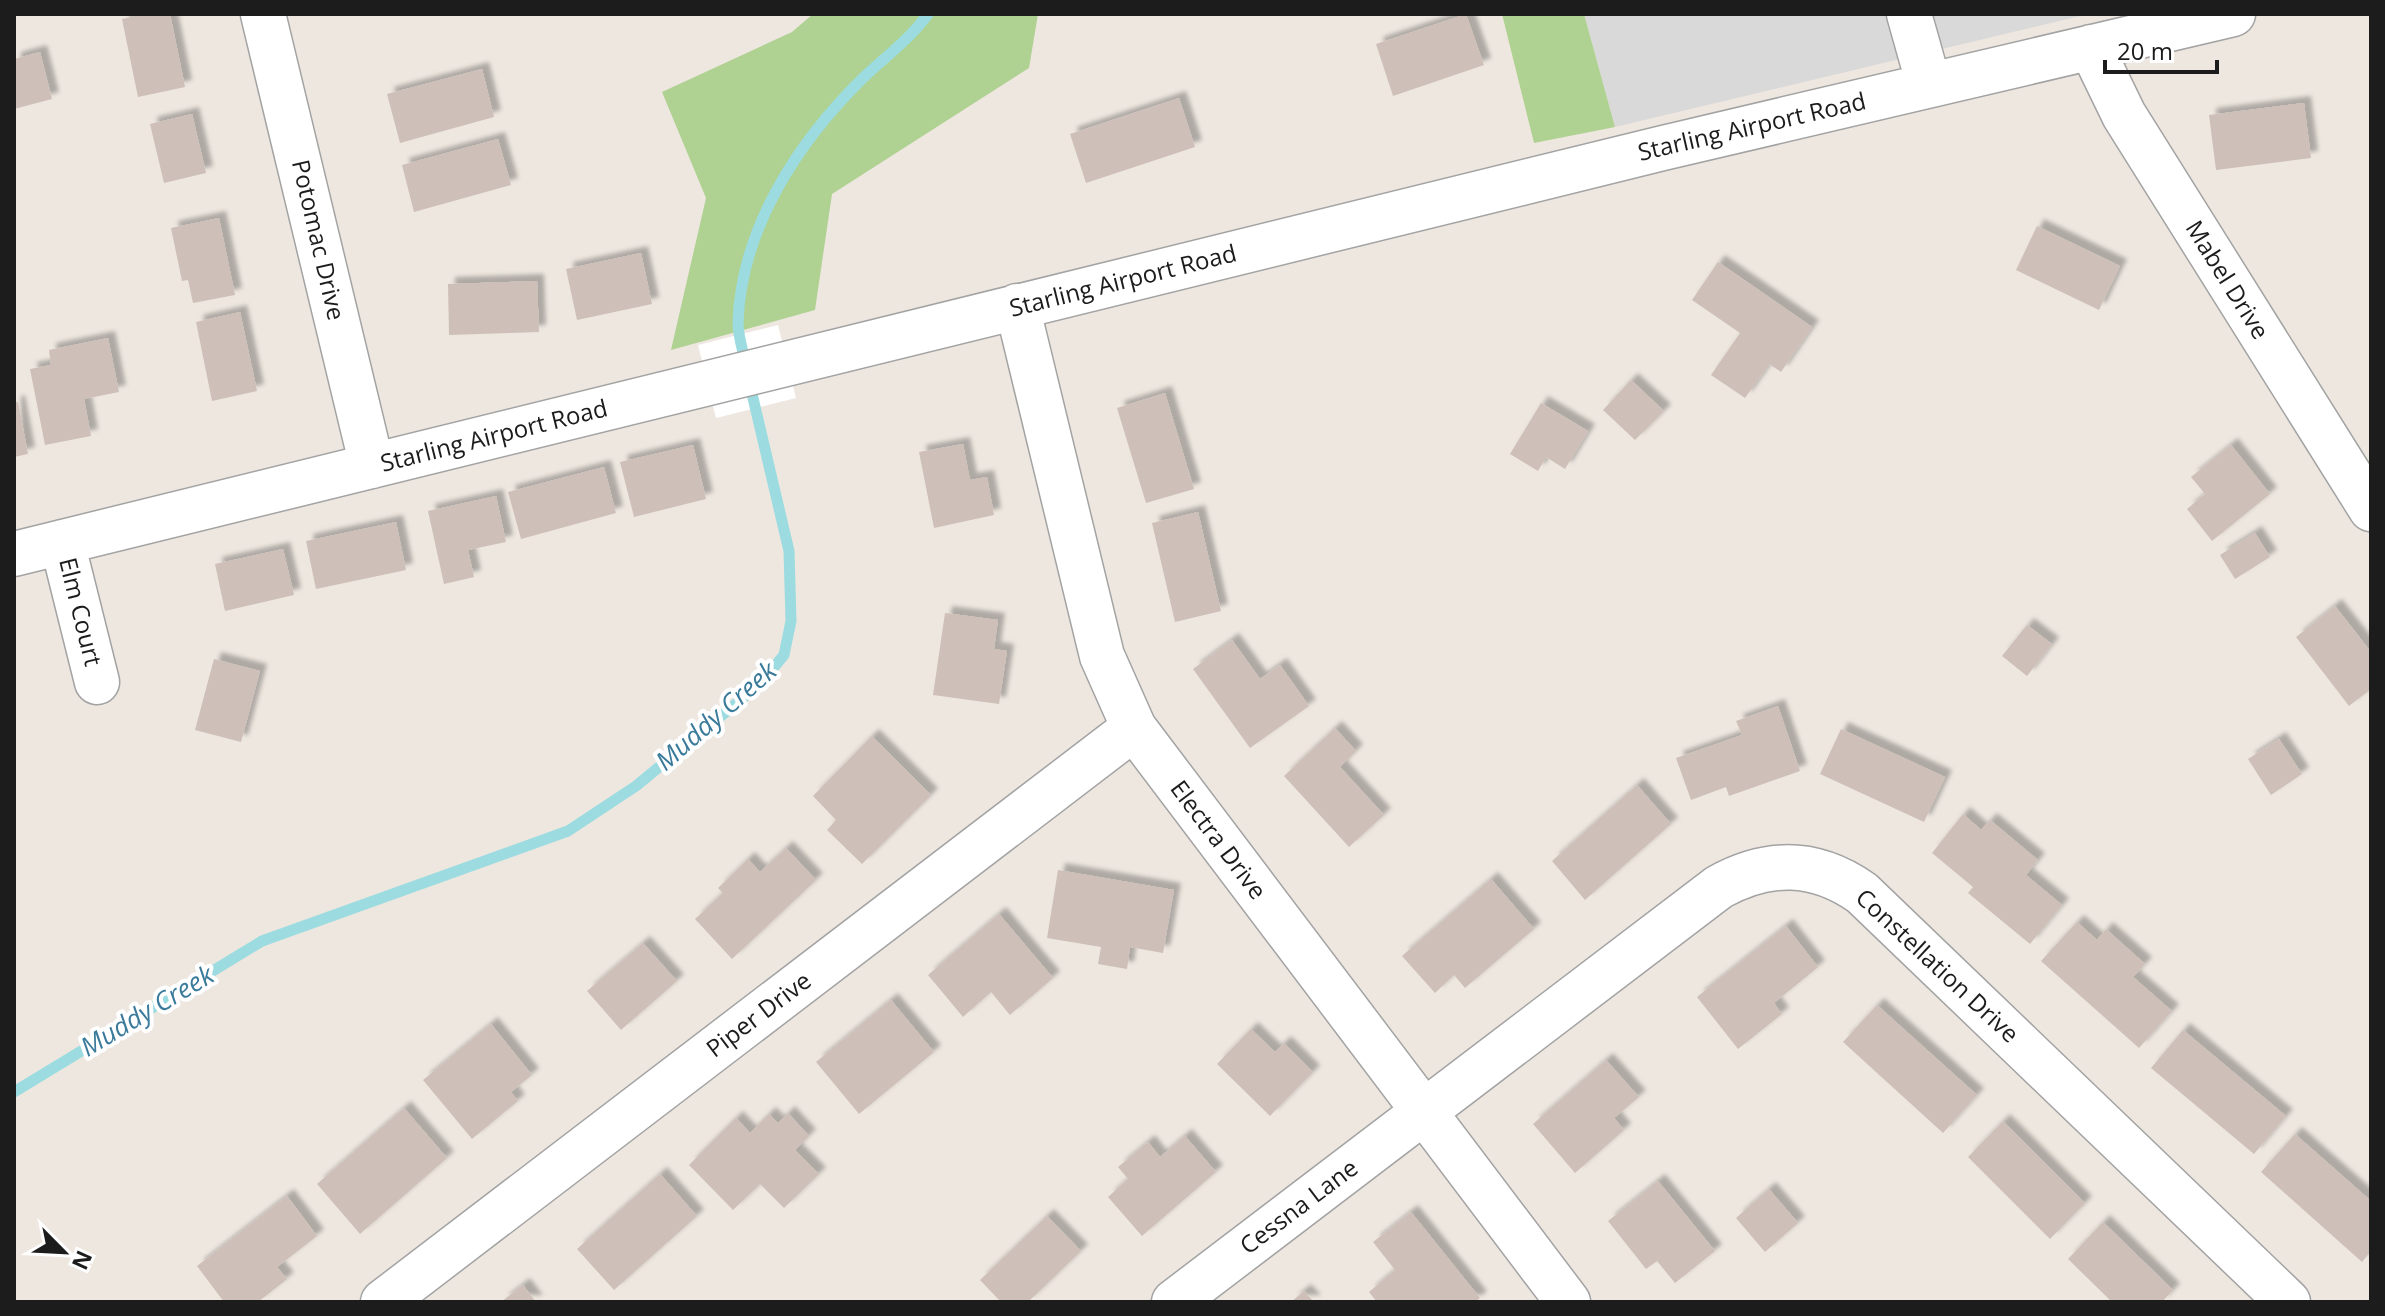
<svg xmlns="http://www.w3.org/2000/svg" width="2385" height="1316" font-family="'Open Sans',sans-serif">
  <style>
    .residential { fill: #dad9d9 }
    .forest { fill: #afd191 }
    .pier { fill: #fff }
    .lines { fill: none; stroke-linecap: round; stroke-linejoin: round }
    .stream { stroke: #9cdce0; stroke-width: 11 }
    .building { fill: #cebfb9; filter: url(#shadow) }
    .minor-casing { stroke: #a3a3a3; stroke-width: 47 }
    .minor { stroke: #fff; stroke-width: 44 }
    .labels { text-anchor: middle; stroke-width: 8; stroke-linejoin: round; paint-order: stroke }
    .street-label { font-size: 24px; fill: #1c1c1c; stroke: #fff }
    .water-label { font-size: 26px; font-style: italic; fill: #3a7a9a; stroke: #fff }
  </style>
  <defs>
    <filter id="shadow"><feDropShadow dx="7" dy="-7" stdDeviation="2" flood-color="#0004"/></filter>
  </defs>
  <rect width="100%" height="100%" fill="#eee7e0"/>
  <path class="residential" d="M1584,14H2089L1615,127Z"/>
  <path class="forest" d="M813,14H1038L1029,68L832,194L815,310L671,350L706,198L662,92L792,32Z
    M1502,14H1584L1615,127L1534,143Z"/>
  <path class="pier" d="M778,325L796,398L716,418L698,345Z"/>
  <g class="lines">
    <path class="stream" d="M746,365C743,351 738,336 738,323C741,228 798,142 863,78C885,57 910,39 928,14
      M14,1092L262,941L568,831L636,786L761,683L784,655L791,621L789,551L749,381"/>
  </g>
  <path class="building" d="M146,14H170L185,87L138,97L122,19Z
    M1466,14L1484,65L1393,96L1376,44Z
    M40,52L52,99L14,109V59Z
    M482,69L494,117L400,143L387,94Z
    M1179,98L1195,147L1086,183L1070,134Z
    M2304,103L2311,158L2216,170L2209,115Z
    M192,114L206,173L164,183L150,124Z
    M498,139L511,185L414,212L402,165Z
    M219,218L235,295L193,303L188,280L182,281L171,228Z
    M2037,226L2120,266L2099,310L2016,270Z
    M641,253L652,304L577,320L566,269Z
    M1718,262L1812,327L1781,372L1769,364L1745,398L1711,375L1740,333L1692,300Z
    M537,281L539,332L449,335L448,284Z
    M240,312L257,391L212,401L196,322Z
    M108,338L119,392L84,399L91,436L45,445L30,369L51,365L49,350Z
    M1631,380L1664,411L1635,440L1603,410Z
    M1165,393L1194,489L1146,503L1117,408Z
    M18,402L28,454L14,457V403Z
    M1541,403L1588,431L1565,469L1546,457L1538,471L1510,454Z
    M963,444L970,480L987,477L994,515L934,528L919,452Z
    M693,445L706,499L634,517L620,462Z
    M2231,445L2270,494L2212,541L2187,509L2205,494L2191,477Z
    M604,467L616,513L521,539L508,492Z
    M496,496L506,542L468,550L474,577L444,584L428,511Z
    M1198,512L1221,611L1175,622L1152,523Z
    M396,522L406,570L316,589L306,541Z
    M2255,533L2270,557L2235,579L2220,555Z
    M283,549L294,595L225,611L215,564Z
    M2335,606L2371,652V689L2349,706L2296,637Z
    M945,613L998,620L994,649L1007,651L999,704L933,695Z
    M2027,625L2052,644L2027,676L2002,656Z
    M1232,640L1260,679L1280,665L1309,706L1250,748L1193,669Z
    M214,659L260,671L241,742L195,730Z
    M1778,706L1800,771L1729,796L1726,787L1691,800L1676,758L1742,735L1736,721Z
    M1335,728L1356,751L1340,767L1384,815L1349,847L1284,776Z
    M1841,729L1945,777L1924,822L1820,774Z
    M872,736L931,795L862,864L827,830L836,820L813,796Z
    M2279,739L2302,774L2271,795L2248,759Z
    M1637,785L1671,824L1585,900L1552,861Z
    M1963,814L1981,830L1990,820L2038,860L2026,875L2062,905L2030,944L1968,893L1973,887L1932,853Z
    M786,848L816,880L732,959L695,919L723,893L718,888L748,859L760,872Z
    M1058,870L1174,890L1163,953L1130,947L1127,969L1098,964L1101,947L1047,938Z
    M1491,879L1534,929L1465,988L1454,975L1435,993L1402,956Z
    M999,914L1053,978L1010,1015L991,992L963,1017L928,975Z
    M2077,922L2097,940L2106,929L2145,964L2133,977L2172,1011L2139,1048L2041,961Z
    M1786,926L1818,967L1774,1003L1782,1014L1738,1049L1697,997Z
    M643,943L677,981L621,1030L587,991Z
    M891,1000L934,1052L859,1114L816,1062Z
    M1877,1005L1977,1095L1943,1133L1843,1042Z
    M491,1024L532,1075L511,1092L518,1101L472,1139L423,1080Z
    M1251,1029L1275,1052L1284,1043L1313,1072L1270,1116L1217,1064Z
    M2183,1030L2286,1116L2254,1154L2151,1068Z
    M1606,1060L1639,1097L1614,1118L1624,1130L1575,1173L1533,1124Z
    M404,1108L447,1158L360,1234L317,1184Z
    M788,1113L809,1136L795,1150L819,1174L784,1208L760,1184L733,1210L689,1165L736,1118L750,1133L769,1114L778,1123Z
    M2003,1121L2085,1203L2050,1239L1968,1157Z
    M2295,1134L2371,1201V1251L2362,1262L2261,1172Z
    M1185,1136L1216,1172L1142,1236L1108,1197L1128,1179L1118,1167L1148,1142L1160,1157Z
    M660,1174L697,1216L614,1290L577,1249Z
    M1658,1181L1715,1251L1675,1283L1657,1261L1646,1269L1608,1221Z
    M1769,1189L1798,1223L1765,1252L1736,1218Z
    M287,1196L317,1236L277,1267L287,1279L258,1302H224L197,1266Z
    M1411,1212L1480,1298L1475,1302H1377L1369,1292L1395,1270L1373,1242Z
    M1047,1216L1081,1251L1028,1302H1001L980,1280Z
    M2103,1222L2173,1290L2162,1302H2112L2068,1259Z
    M523,1285L536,1302H501Z
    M1304,1291L1314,1302H1291Z"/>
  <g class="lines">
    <defs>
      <path id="minor" d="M263,14L372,466
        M1909,14L1929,85
        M2091,47L2124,115L2371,509
        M1017,306L1102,656L1134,728L1568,1302
        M62,542L97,682
        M14,554L1663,148L2233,14
        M383,1302L1134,728
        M1174,1302L1719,887C1768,860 1815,860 1862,893L2288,1302"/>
    </defs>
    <use href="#minor" class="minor-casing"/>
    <use href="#minor" class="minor"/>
  </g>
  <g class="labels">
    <g class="street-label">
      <text transform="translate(1752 127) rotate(-13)" y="8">Starling Airport Road</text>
      <text transform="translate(318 240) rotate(77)" y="8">Potomac Drive</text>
      <text transform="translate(2227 280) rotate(58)" y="8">Mabel Drive</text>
      <text transform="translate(1123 281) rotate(-14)" y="8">Starling Airport Road</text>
      <text transform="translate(494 436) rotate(-14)" y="8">Starling Airport Road</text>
      <text transform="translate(80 612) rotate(76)" y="8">Elm Court</text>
      <text transform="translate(1218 840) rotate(53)" y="8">Electra Drive</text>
      <text transform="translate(1937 966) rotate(43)" y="8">Constellation Drive</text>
      <text transform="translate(759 1015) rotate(-37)" y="8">Piper Drive</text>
      <text transform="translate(1299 1207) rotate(-37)" y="8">Cessna Lane</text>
    </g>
    <g class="water-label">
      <text transform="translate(716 716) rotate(-41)" y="9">Muddy Creek</text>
      <text transform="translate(147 1011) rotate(-31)" y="9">Muddy Creek</text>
    </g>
  </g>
  <rect width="2385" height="1316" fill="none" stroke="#1c1c1c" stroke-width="32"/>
  <g transform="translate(64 1252) rotate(114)" stroke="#ffffff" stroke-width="6" paint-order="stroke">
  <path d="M0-6L14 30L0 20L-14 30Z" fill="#1c1c1c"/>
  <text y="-12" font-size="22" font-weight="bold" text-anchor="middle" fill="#1c1c1c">N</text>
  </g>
  <path d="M2105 60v12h112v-12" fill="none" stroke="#1c1c1c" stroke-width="4"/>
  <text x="2117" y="60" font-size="24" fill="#1c1c1c" stroke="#ffffff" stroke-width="6" paint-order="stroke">20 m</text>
</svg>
